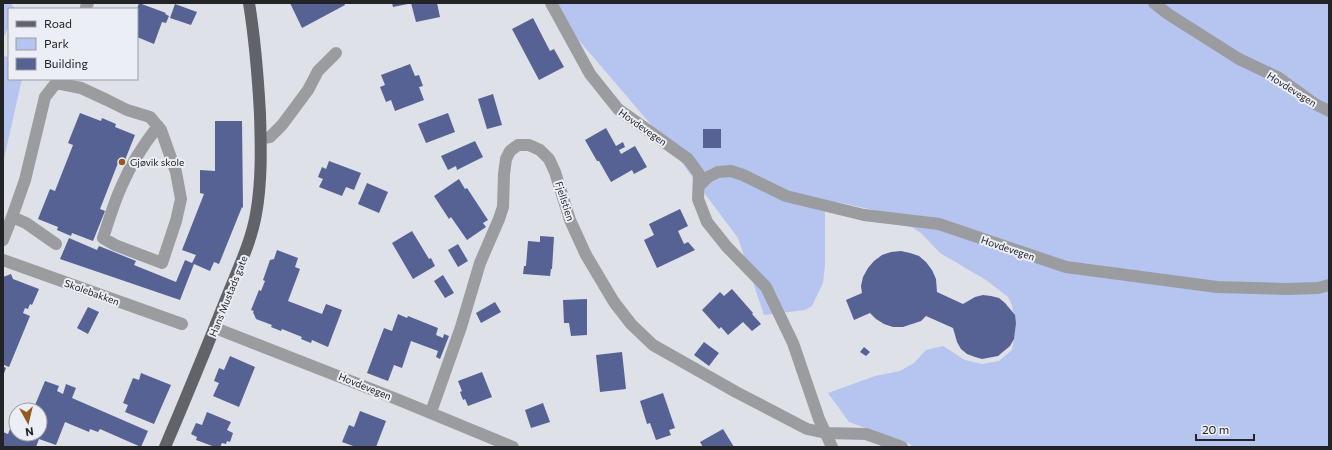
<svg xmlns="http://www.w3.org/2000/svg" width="1332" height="450" font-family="Commissioner,sans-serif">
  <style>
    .green { fill: #b6c4f0 }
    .building { fill: #556293 }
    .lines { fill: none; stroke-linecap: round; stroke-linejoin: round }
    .minor { stroke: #9b9c9f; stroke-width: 12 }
    .major { stroke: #626368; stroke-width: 12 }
    .poi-dot { fill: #95591b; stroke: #eceef5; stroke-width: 1.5 }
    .labels { text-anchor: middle; stroke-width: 4; stroke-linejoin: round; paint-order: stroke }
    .street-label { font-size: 10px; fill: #232427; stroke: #eceef5 }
    .poi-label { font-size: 10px; fill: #232427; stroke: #eceef5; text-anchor: start }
  </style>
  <rect width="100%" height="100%" fill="#dfe1e8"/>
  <path class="green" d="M3,3H11L15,9H9V25L5,35L3,36Z
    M547,3H1329V447H913L910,444L849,422L828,393L875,376L900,371L914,363L926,350L943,346L965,360L982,364L999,361L1012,350L1015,332L1012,305L1008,297L986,280L940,253L921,233L898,219L873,210L837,202H829L825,211V265L823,283L812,306L805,310L764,315L738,238L670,147Z
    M3,56L9,57V79H22L3,163Z"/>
  <path class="building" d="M139,3L166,13L165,14L169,16L166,23L162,22L154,44L137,37V9Z
    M290,3H344L345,5L302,28Z
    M392,3H408V4L393,7Z
    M411,3H437L440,17L416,22Z
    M175,4L197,12L191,25L170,18Z
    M533,18L550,51L554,49L564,67L539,80L512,29Z
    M410,64L415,76L419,75L423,86L419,87L424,100L395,111L391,100L386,102L380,87L385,85L381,75Z
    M493,94L502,125L487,129L478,99Z
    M80,113L101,121L102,118L116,124L115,127L135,135L123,165L118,163L100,209L105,211L93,241L72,233L71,236L57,230L58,227L38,219L50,189L55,191L73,145L68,143Z
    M448,113L455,132L426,143L418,124Z
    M215,121H242L243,208L242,207L219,264L214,262L210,271L194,264L180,300L60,259L69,238L97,250L99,246L136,261L134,265L176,282L185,260L192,263L196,255L182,250L204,194L200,193V170L215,171Z
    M606,128L616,146L623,142L625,147L619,150L621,154L635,146L647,167L634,174L632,170L611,182L599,161H597L585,140Z
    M703,129H721V148H703Z
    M475,141L483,157L457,170L456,166L448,170L441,156Z
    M329,161L361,173L354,190L346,187L342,196L319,187L323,179L318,177L322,167L326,169Z
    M459,179L465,189L467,188L488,220L483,223L486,227L467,240L451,217L449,219L434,196Z
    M367,183L388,192L379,213L358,204Z
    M680,209L688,226L678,231L684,244L688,242L695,250L657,268L644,240L654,235L649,224Z
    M412,231L429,259L431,258L435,266L413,279L392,243Z
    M540,236L554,237L552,269H551L550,276L523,274L524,266H526L528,241L540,242Z
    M458,244L468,261L458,267L448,250Z
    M277,250L298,258L295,267L300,269L288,301L322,314L326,304L342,310L328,347L312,340L311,343L301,339L302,337L282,329L281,331L271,327L272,325L256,319L253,312L254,311L251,310L259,290L261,291L265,281L263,280L270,260L274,259Z
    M901,251L910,253L919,256L926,262L932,270L936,279L937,292L963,304L975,297L983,295L991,296L999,298L1005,303L1015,315L1016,323L1014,339L1010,346L998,356L982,359L975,357L967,354L961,349L957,342L953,328L926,316L921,321L903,327H893L884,324L876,319L870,313L854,320L846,300L862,293L861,286L863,277L868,268L874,261L882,255L891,252Z
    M11,274L13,279L39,289L32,305L30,304L28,309L25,308L23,313L30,316L9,367L4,365V367L6,368L3,376V277Z
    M443,275L454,293L445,298L434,281Z
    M732,289L753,313L752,314L761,324L752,331L743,322L728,335L721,327L719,329L702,310L720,292L724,296Z
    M587,299V335L571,336L569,323H564L563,300Z
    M495,302L501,312L481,323L476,313Z
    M88,307L99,312L88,334L77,328Z
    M398,314L407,318L408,316L438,328L436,335L443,338L444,334L449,336L440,359L436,357L438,351L411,341L402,368L394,365L388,381L367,373L384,328L392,331Z
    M704,342L719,353L709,366L694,355Z
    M864,347L870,352L866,356L860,352Z
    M622,352L626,389L600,392L596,355Z
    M230,356L255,367L239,407L213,396L219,383L214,381L219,368L224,370Z
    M482,372L492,397L468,406L465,399L463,400L460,392L462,391L458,381Z
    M141,373L171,385L154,424L125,412L128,405L123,403L133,378L139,380Z
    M45,381L59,386L57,391L63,394L66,384L76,388L72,398L148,431L141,447L100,429L98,432L90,429L89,432L65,422L56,445L39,439L36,447H3V432L8,434L10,429L16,431V434H40V410H33Z
    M663,393L675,428L669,430L671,435L656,440L650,423L647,424L640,401Z
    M543,403L550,422L531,428L525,410Z
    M360,411L386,421L376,447H356L342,442L349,425L354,427Z
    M207,412L231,422L227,430L233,433L230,442L227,441L226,444L222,443L220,447H215L196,440L197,437L191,434L196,423L202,425Z
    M723,429L734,447H703L700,442Z"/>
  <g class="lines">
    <path class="minor" d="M551,3L590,74L618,109L688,159L699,174L698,199L707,222L727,247L766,287L793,343L819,419L832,447
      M1154,3L1168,14L1239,59L1279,78L1315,104L1329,111
      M86,7L88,3
      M261,139L270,137L282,125L308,90L318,71L336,53
      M700,185L708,177L718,172L731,171L743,175L786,196L864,215L939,224L1066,267L1217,287L1286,289L1318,288L1329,285
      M12,217L25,180L45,97L56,83L81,88L107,100L127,110L150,117L161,130L176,172L181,199L176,221L162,263L115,245L103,238C109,220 114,202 122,185C131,164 144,144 158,126
      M3,240L12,217L26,223L56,244
      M3,260L182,324
      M215,328L399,400L513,447
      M431,412L461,327L480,263L499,219L503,207L504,174L506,159L510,151L518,145H529L540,150L549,159L555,172L570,220L586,255L614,302L631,324L653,345L736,392L807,429L826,433L866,434L902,447"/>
    <path class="major" d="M165,447C186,398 206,349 226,299C237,271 251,243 256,214C262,181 261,147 260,114C258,77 255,40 249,3"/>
  </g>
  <circle class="poi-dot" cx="122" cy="162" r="4"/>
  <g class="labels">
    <g class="street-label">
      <text transform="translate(1292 89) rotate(32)" y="4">Hovdevegen</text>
      <text transform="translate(643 127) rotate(35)" y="4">Hovdevegen</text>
      <text transform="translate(565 201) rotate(72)" y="4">Fjellstien</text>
      <text transform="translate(1008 248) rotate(19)" y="4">Hovdevegen</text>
      <text transform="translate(92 292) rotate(20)" y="4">Skolebakken</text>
      <text transform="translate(228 296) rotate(-68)" y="4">Hans Mustads gate</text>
      <text transform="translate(365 386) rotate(22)" y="4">Hovdevegen</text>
    </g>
    <g class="poi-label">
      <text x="130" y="166">Gjøvik skole</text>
    </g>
  </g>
  <rect width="1332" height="450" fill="none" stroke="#232427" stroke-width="8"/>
  <rect x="8" y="8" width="130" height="72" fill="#eceef5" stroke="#9c9da3"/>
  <rect x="16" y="21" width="20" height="6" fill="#626368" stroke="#9c9da3"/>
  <text x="44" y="28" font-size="12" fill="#232427">Road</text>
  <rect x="16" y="38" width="20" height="12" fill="#b6c4f0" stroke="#9c9da3"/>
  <text x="44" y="48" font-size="12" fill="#232427">Park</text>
  <rect x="16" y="58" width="20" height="12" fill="#556293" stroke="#9c9da3"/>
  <text x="44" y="68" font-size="12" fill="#232427">Building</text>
  <g transform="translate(28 422) rotate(172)"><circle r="19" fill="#eceef5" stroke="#9c9da3"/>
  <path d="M0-3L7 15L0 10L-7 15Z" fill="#95591b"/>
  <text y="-6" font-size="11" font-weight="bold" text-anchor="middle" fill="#232427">N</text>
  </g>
  <path d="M1196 434v6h58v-6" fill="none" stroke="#232427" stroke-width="2"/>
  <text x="1202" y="434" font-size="12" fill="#232427" stroke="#eceef5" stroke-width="3" paint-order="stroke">20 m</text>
</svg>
